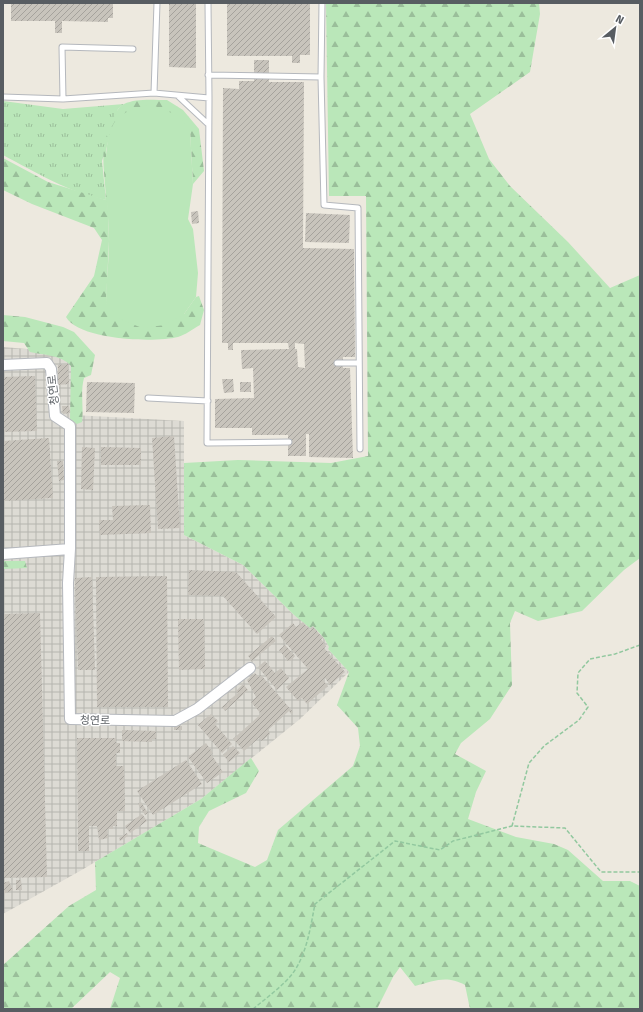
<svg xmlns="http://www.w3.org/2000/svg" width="643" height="1012" font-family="'Fira Sans','Noto Sans KR',sans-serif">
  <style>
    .industrial { fill: url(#industrial-grid) }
    .grass { fill: url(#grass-tufts) }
    .forest { fill: url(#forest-firs) }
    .park { fill: #bae7b9 }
    .building { fill: url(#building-hatch); fill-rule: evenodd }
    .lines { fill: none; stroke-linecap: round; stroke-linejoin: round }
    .lane-casing { stroke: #b5b8bd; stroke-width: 7 }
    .street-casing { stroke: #b5b8bd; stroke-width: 12 }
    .path { stroke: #92c89f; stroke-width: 1.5; stroke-dasharray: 4 2; stroke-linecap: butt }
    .lane { stroke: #fff; stroke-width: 5 }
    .street { stroke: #fff; stroke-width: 10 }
    .labels { text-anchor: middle; stroke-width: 3; stroke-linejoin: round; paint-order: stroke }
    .street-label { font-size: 11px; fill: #585d62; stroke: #fff }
  </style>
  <defs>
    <pattern id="industrial-grid" width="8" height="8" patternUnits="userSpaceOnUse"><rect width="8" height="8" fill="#dddbd4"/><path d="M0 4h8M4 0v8" fill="none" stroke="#b6b5af"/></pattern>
    <pattern id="grass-tufts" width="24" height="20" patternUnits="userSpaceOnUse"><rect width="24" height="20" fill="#bae7b9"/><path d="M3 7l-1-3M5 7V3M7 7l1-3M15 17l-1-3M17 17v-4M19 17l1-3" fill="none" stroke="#9abe9a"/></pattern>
    <pattern id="forest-firs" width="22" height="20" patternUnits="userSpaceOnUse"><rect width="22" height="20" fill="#bae7b9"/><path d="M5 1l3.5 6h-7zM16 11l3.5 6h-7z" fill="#9abe9a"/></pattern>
    <pattern id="building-hatch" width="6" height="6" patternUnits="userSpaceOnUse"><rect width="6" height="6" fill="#c8c4bc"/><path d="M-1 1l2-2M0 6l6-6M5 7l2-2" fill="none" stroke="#a5a29c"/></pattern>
  </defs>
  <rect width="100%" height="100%" fill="#ede9df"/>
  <path class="industrial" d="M3,347L75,353L74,415L184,421V535L243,565L294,615L313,626L324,638L329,647L328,649L349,672L300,719L201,799L80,871L3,914Z"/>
  <path class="grass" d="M3,101L63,109L124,104L118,109L102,161L106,200C68,192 37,173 3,155Z"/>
  <path class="forest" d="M326,3H539L540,14L530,72L470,114L489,159L510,186L568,242L610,288L640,275V558L624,570L582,611L538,621L515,611L510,623L512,685L490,719L461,743L455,754L486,771L476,792L468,819L516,837L554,844L568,850L603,881H630L640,886V1009H470L465,985C446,975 435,981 415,986L400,967L393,977L377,1009H110L120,978L110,972L71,1009H3V965L69,906L96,890L95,862L201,799L251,758L259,771L246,793L209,811L199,827L198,843L255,867L267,860L278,830L353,766L360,746L358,728L337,705L349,672L328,649L329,647L324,638L313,626L310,628L294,615L243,565L184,535V463L238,460L331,463L368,456L366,196H329Z
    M167,100L183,110L199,129L204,171L193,184L190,130L109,134L106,151L109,241L106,303L184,314L196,297L199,296L204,310L200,325C193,329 185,335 178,337C154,343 79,340 66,317L94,276L102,240L94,228L32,204L3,190V158L48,182L106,200C105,167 98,154 112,121C115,115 117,108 124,104C136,98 154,100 167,100Z
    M3,315L25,317L63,327L74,332L95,355L91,375L84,378C80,393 84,407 82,422L77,424L70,419L71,366C62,355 43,355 30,352L24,343L3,341Z
    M3,561H25L27,568L3,569Z"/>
  <path class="park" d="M150,104L179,116L190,130L193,184L188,219L193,229L198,273L196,297L184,314L165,325L142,328L120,319L106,303C106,282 109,262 109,242C110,213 96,137 119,117C127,110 140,107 150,104Z"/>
  <path class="building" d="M11,3H108L113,4V18H108V22L62,21V33H55V21H11Z
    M169,3H196V68L169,67Z
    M227,3H310V55H300V63H292V56H227Z
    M254,60H269V82H304L303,248L354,249L355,357H343V368H350L353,458L309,457V434H306V456H288V435H252V428H215V399L254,398L253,368L242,369L241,350L289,349L288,343H233V350H228V343H222L223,88L239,89V81H254ZM295,343L304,344L305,368L298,367L297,349H295Z
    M198,211L199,223L192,224L191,212Z
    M306,213L350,215L349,243L305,242Z
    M68,364L69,384L58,385V365Z
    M35,376L37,431L3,432V377Z
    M222,379H233L234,392L224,393Z
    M87,382L135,383L134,413L86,412Z
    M240,382H251V392H240Z
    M62,406H69L70,413L63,414Z
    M174,436L180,528L158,529L152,438Z
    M49,438L53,498L3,501V441Z
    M82,447L95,448L93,490L81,489Z
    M101,447L141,448V465H101Z
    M57,461H63L64,480L59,481Z
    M150,505L151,533L100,535L99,520H113L112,506Z
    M189,570L236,572L276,617L257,634L223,596L188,595Z
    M167,576L168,707H97L96,577Z
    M92,577L95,670H78L75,578Z
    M40,613L47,877L3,878V614Z
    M178,619H204L205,669L179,670Z
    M303,622L310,630L313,627L323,638L321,639L326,646L324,648L345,672L330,685L325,678L323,680L328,686L307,704L302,698L298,701L286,687L308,669L279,635L293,623L296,627Z
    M272,636L276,641L252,661L248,656Z
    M285,645L295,656L291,661L290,660L288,661L279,650Z
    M265,661L275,673L281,668L289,678L277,690L258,667Z
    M255,673L259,677L261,675L293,712L291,714L289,711L268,730L270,734L262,741L259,738L244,751L233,739L261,714L251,702L256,697L247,680Z
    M243,684L248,690L225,711L222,707L238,693L236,691Z
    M211,714L218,721L215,724L232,744L222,753L198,725Z
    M174,726H182V730H174Z
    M122,730L156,731V739H152V742L122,741Z
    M77,738H116V743H120V753H116V766H124L125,811H117V826H113V829H107L108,838L99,840L97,826H89V851H78Z
    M206,743L213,753L211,754L223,772L207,783L188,757Z
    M233,746L240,753L229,762L223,755Z
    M186,760L202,784L153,815L137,791Z
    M141,802L148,813L145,815L138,804Z
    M142,814L147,821L130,833L125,826Z
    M127,833L128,836L120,841L119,838Z
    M16,880H21L22,890H16Z
    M9,881L13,890L3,894V883Z"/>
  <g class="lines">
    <defs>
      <path id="lane" d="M208,3L209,98
        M322,3L321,77L324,205L358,208L360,449
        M208,75L321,77
        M154,93L157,3
        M178,96L208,124
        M3,97L63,99L154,93L209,98L207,443L289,442
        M63,99L62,47L133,49
        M337,363H358
        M148,398L208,401"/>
      <path id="street" d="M3,365L47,363L51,369L55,416L70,426V549
        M3,554L70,549L68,583L70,719L175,721L197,709L250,668"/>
    </defs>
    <use href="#lane" class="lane-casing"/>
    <use href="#street" class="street-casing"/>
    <path class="path" d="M640,645L615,654L590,659L578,673L577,693L588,707L579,720L544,746L529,763L512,826L565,828L601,872H640
      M253,1009C264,1000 276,991 286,981C306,962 310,929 315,904L395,841L440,850L453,841L512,826"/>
    <use href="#lane" class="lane"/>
    <use href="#street" class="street"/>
  </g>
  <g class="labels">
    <g class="street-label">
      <text transform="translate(53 390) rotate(-96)" y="4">청연로</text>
      <text transform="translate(95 720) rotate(1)" y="4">청연로</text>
    </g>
  </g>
  <rect width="643" height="1012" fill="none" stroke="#585d62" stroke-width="8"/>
  <g transform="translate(615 28) rotate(29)" stroke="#ffffff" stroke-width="3" paint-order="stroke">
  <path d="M0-3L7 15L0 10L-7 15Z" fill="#585d62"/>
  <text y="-6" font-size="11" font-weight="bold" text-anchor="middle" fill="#585d62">N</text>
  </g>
</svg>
